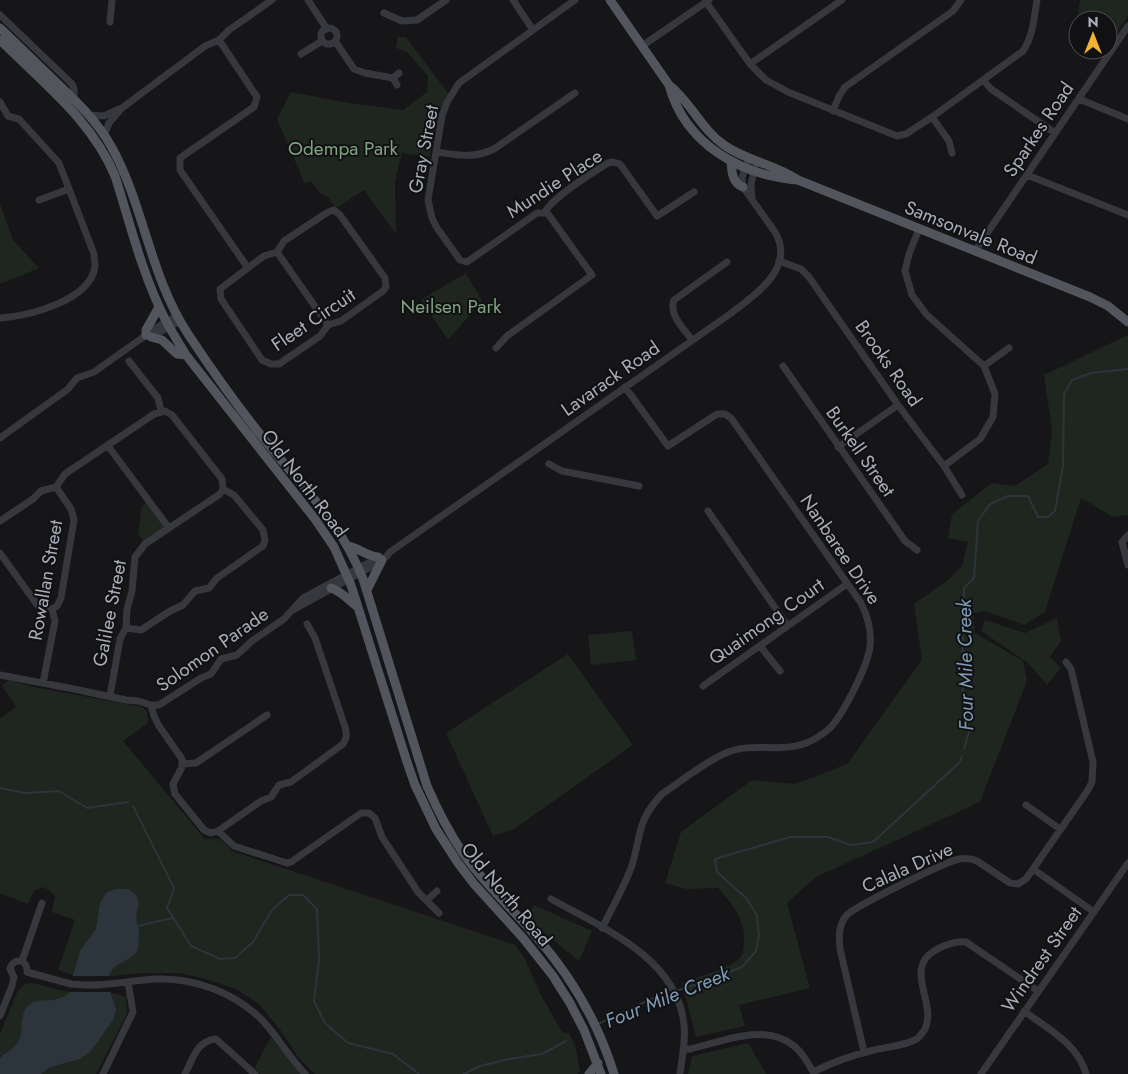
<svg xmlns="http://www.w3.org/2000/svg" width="1128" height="1074" font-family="Jost,sans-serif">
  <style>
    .green { fill: #1e261f }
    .water { fill: #2c353c }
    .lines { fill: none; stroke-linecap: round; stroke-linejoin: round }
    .stream { stroke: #2c353c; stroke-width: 2 }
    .minor { stroke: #37383d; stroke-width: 7 }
    .major { stroke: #53555c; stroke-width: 9 }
    .labels { text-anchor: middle; stroke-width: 4; stroke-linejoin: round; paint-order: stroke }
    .street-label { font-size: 19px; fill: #a8adb8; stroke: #111113 }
    .park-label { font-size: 19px; fill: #7fa381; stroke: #111113 }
    .water-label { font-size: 20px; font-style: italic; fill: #7f9bb3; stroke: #111113 }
  </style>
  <rect width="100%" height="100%" fill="#161618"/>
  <path class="green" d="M1080,0H1128V16L1110,43L1108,41V20L1077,19Z
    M398,37H406L448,93L438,113L430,157L402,153L395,181L396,234L364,190L338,207L334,206L328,197L320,193L311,181L305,184L277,119L291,92L349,103L403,110L427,92L428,76L407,52L396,48Z
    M0,203L13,240L39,268L0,284Z
    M466,273L482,301L448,340L421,300Z
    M1128,335V515L1113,517L1081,498L1045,612L1024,625L985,611L973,613L975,633L1023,661L1027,681L980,802L816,877L787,903L810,988L739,1005L745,1026L696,1037L682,983C694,978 735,967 741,956C743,954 743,951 743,949C749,924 733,905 718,888L687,889L665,883L681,832L752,780L795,784L847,764L922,660L914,604L948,580L962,566L968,542L948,538L952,514L992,483L1015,486L1048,464L1052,430L1044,375Z
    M147,502L166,528L144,542L138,534L142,506Z
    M1057,618L1061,641L1050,657L1061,668L1047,685L1028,663L981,631L985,620L1025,633Z
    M632,631L636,660L591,665L588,635Z
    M568,654L633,745L514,829L493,836L446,733Z
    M10,680L29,686L142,707L147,712L148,723L123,741L205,839C221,837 222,840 232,851L515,945L525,959L541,995L562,1032L569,1033L576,1048L580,1072L577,1074H315L298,1057L281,1031L259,1004L236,989L202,978L179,973H140L112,976L72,975L58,970L75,920L52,912L55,897L50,891L43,887L34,891L28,904L0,893V718L16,707L2,685Z
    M534,905L592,931L579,961L526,918Z
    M31,983C44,985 58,991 72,992C90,994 110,988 126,998L127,1014L96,1074H0V1034L18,990L25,984Z
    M271,1037L300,1074H260L255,1067Z
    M748,1043L766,1074H688L692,1056Z"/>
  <path class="water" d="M115,889H128L136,895L139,904L136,917L139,932L138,950C129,963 113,962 109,976H73L80,951L96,929L100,903L106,893Z
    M70,992H110L116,1009L113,1020L91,1051L80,1059L50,1067L41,1074H0V1058C6,1052 14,1049 18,1042C24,1032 19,1017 27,1007C38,994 54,1007 70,992Z"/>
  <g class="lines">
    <path class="stream" d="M964,748L969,732L962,681L964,588L974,578L978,521L990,504L1008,496H1028L1038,517H1048L1055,511L1063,466L1064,394L1072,380L1091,373L1128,369
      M0,788L25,793L59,791L87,808L128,802
      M133,806L174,888L167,908L191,946L220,959L235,958L253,942L272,910L289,895H303L317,909L319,960L314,1001L325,1023L348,1043L393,1054L419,1074
      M138,926L172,918
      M676,991L715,978L742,967L756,951L759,935L757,916L747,899L717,872L715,859L790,837H828L851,845L873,842L960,762L962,756
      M598,1024L651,999L671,993
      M464,1074L480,1066L509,1059L542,1054L566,1041"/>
    <path class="minor" d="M308,0L327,29
      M513,0L533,30
      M575,0L459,83L447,102L442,116L428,200L432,218L437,228L460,260L467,262L537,213H545C549,199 594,172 608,163L613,162L620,164L657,216L694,192
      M706,2L750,64L766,80L788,92L897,136L906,134L932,117L1023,51C1033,36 1034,18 1037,0
      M384,13L402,21L417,20L446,0
      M0,15L72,84L74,88V100
      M110,22L112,0
      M321 36a8 8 0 1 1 16 0a8 8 0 1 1-16 0Z
      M219,40L257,97L254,107L180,158V170L248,268
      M335,41L354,69L365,73L393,78
      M642,46L709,0
      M301,54L322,41
      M750,64L842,0
      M983,80L991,89L1055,133
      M397,85L393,78L399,73
      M1079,99L1128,119
      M0,102L8,116L19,119L59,163L94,254C94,258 95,263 95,266C91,301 28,316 0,318
      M833,111L839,96L845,87L953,11L961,0
      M88,115L104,116L119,109
      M932,117L949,141L952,153
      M104,136L109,123L122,108L205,46L219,40L229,30L272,0
      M436,152C457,155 474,159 494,149L575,93
      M1027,175L1128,215
      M752,199L751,184L755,168
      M39,200L69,189
      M334,210L340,215L385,278L386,287L383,291L341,321L328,325L320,336L279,364H271L262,360L221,299L220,289L264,256L277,252L284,241L328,212Z
      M919,229L909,254L905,271L912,295L927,315L984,366L995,394L993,417L980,439L944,466
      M975,251L1128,26
      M277,252L328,325
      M779,261L801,269L809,277L898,405L944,466L962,495
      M151,337L180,321
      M692,340C684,329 668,314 674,300L727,262
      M496,348L507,336L592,275L548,214L545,213
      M129,361L158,398L161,411
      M783,366L905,541L917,550
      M984,366L1009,348
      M0,438L68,389L77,378L94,372L159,326L177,316
      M108,446L169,528
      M838,447L898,405
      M549,464L562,471L639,486
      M708,511L787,625
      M0,521L33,499L41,491L56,487L65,474L154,414L165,411L172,415L222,479L223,489L234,495L263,530L265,540L263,546L217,578L209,588L195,591L183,605L170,611L141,630L126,628
      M1128,535L1122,542L1128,565
      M0,553L38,606L44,609H52
      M52,609L57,606L61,598L74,520L71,509L56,487
      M293,610L371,567L387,556L390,552L730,314C755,295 796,268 775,232L743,187L742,177L749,158
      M760,646L780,671
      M0,675L74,689L126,700L138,701L151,705H159L201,678L211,674L221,659L237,655L252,641L284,619L303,598L379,557
      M43,683L55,621L52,609
      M703,686L847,584
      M110,696L120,639L126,628L127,609L132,591L135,557L145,544L220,494L223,489
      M151,705L154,716L159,726L182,759V767L173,784L175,794L204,830L211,833L218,831L261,801L271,797L279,785L291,782L343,744C347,738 347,734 345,727L315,638L307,624
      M182,764L196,763L267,715
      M1026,805L1060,829
      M218,831L234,846L287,863L291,862L361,813H369L375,818L382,837L418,892L439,913
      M1033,869L1094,912
      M551,899C601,927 678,958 684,1025C686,1041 682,1057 680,1074
      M427,900L437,891
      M602,928C612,908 623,889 631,868C642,836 635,823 662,794C680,782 706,761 726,753C750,742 776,752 800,745C812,742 821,736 830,728C844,713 867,667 870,647C872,631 868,617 861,603L731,418L725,414H717L668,446L625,387
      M22,961L42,903
      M27,972L71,984L85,985C109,986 133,980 157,979C196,978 235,993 262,1020C278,1037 289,1057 305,1074
      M14,977L10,969C13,957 28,959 27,972
      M1024,1011C1048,1029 1078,1044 1086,1074
      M0,1016L12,986L14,977
      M684,1049H690C721,1042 765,1022 794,1046C803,1053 809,1064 814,1074
      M864,1052L840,949C839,938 838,926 846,916C853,907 945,862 959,859C965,858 971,858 977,861L1010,883L1018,884L1026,879L1088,790L1092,782L1093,762L1071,669L1066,662
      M813,1072C833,1062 853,1055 874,1050C887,1047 903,1046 915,1040C918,1039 923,1032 925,1029C937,1004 904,969 934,951C944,945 954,941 966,942L1038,991
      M103,1074L133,1012L128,982
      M185,1074C193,1058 197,1041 216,1039L255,1074
      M981,1074L1128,863"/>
    <path class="major" d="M610,0L669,85C691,102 701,129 724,145C746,161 775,164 798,180L1090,297L1108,306L1128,322
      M0,28C19,46 38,65 57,83C77,102 97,121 111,146C144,205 150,277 188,334C217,378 248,421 282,461C316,501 343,529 363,579L427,786C437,809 448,831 463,853C483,883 510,906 533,933C569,973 598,1022 614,1074
      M0,40C42,82 92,120 115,176C130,223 142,274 165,319C171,331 179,343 186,355L315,519L334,547L351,585L407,762L415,785L436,829L458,863L474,884L523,938L553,976L570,1003L584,1030L601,1074
      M669,85C685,144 740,175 797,180
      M731,162C732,172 732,183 743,187
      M146,335V330L159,307
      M151,337L162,340L177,354L186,355
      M348,546C359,548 366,556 378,557
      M331,588C343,592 349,601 358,607
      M367,590L382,560
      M589,1074L598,1063"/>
  </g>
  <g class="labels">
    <g class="street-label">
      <text transform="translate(1038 129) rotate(-56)" y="7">Sparkes Road</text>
      <text transform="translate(423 149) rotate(-79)" y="7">Gray Street</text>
      <text transform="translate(554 183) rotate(-33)" y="7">Mundie Place</text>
      <text transform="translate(971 232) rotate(22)" y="7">Samsonvale Road</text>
      <text transform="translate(313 319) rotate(-34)" y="7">Fleet Circuit</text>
      <text transform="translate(889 363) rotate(55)" y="7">Brooks Road</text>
      <text transform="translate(610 378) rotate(-35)" y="7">Lavarack Road</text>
      <text transform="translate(861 451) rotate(55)" y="7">Burkell Street</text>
      <text transform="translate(305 483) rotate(53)" y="7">Old North Road</text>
      <text transform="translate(841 549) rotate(56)" y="7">Nanbaree Drive</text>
      <text transform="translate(45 580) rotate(-80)" y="7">Rowallan Street</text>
      <text transform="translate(109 613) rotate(-79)" y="7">Galilee Street</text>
      <text transform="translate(766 621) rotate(-35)" y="7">Quaimong Court</text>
      <text transform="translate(212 649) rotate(-35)" y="7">Solomon Parade</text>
      <text transform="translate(907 867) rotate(-24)" y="7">Calala Drive</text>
      <text transform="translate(507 894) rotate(50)" y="7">Old North Road</text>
      <text transform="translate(1041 959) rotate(-55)" y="7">Windrest Street</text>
    </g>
    <g class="park-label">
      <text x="343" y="155">Odempa Park</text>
      <text x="451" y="313">Neilsen Park</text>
    </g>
    <g class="water-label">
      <text transform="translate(965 665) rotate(-91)" y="7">Four Mile Creek</text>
      <text transform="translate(667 997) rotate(-22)" y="7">Four Mile Creek</text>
    </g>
  </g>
  <g transform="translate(1093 35)"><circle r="24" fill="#111113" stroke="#4d4f55"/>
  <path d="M0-4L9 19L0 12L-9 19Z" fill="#f2b134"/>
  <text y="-8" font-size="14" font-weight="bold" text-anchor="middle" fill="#a8adb8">N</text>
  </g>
</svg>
